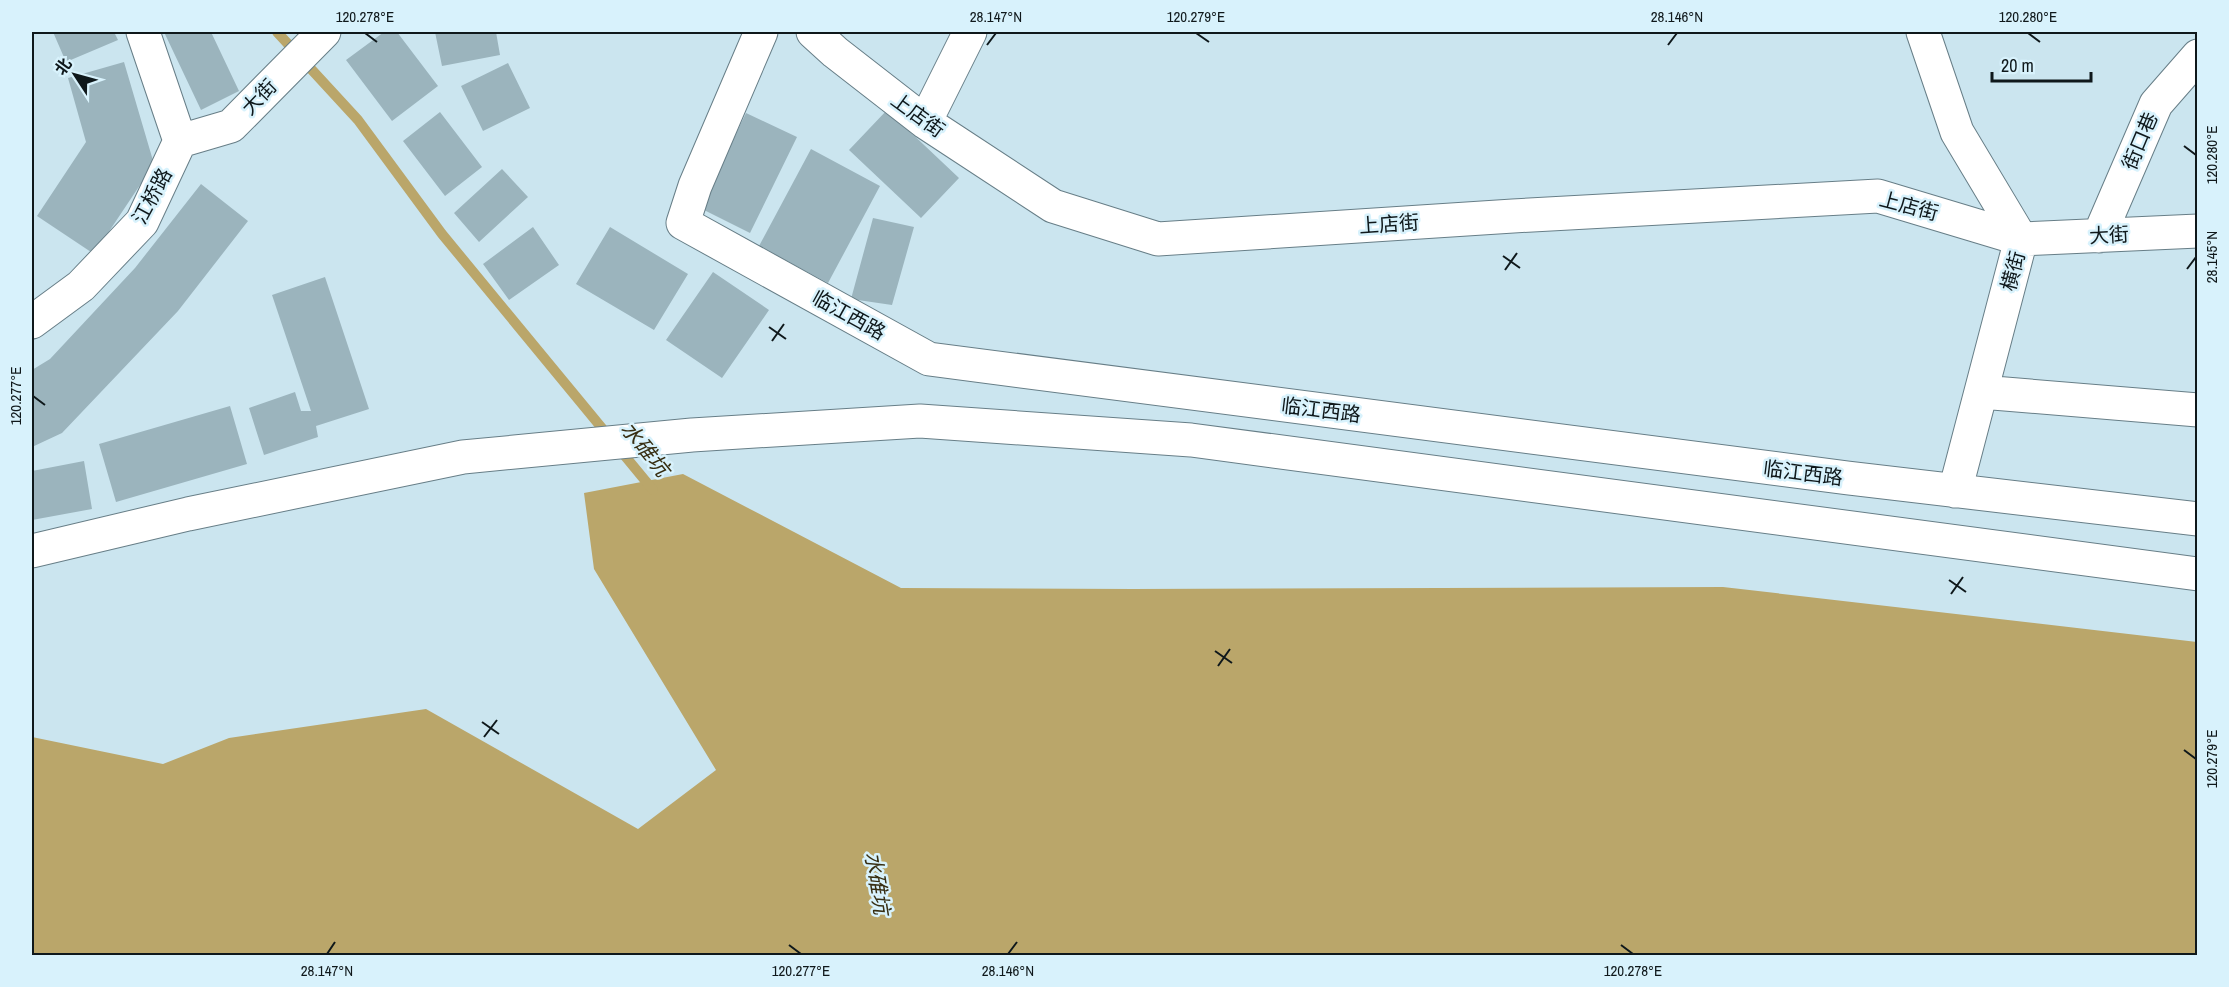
<svg xmlns="http://www.w3.org/2000/svg" width="2229" height="987" font-family="'Archivo Narrow','Noto Sans SC',sans-serif">
  <style>
    .water { fill: #baa66a }
    .lines { fill: none; stroke-linecap: round; stroke-linejoin: round }
    .stream { stroke: #baa66a; stroke-width: 10 }
    .building { fill: #9bb4bd }
    .minor-casing { stroke: #677e87; stroke-width: 35 }
    .major-casing { stroke: #677e87; stroke-width: 35 }
    .minor { stroke: #fff; stroke-width: 33 }
    .major { stroke: #fff; stroke-width: 33 }
    .ticks { fill: none; stroke: #0f181b; stroke-width: 2 }
    .labels { text-anchor: middle; stroke-width: 5; stroke-linejoin: round; paint-order: stroke }
    .street-label { font-size: 20px; fill: #0f181b; stroke: #d8f2fc }
    .water-label { font-size: 21px; font-style: italic; fill: #372e12; stroke: #d8f2fc }
    .neatline { fill: none; stroke: #0f181b; stroke-width: 2 }
    .ticks-label { font-size: 15px; text-anchor: middle; fill: #0f181b }
  </style>
  <rect width="100%" height="100%" fill="#cbe5ef"/>
  <path class="water" d="M683,474L901,588L1133,589L1723,587L2197,642V955H32V737L163,764L229,738L426,709L638,829L716,770L594,569L584,493Z"/>
  <g class="lines">
    <path class="stream" d="M277,32L358,120L442,234L653,490"/>
  </g>
  <path class="building" d="M53,32H114L118,40L66,62Z
    M164,32H211L239,91L201,110Z
    M384,32H397L438,86L392,121L346,60Z
    M435,32H496L500,55L442,66Z
    M124,62L154,164L94,254L37,216L86,142L68,78Z
    M508,63L530,108L483,131L461,86Z
    M887,110L959,178L921,218L849,150Z
    M440,112L482,167L445,196L403,141Z
    M746,113L797,137L750,233L700,208Z
    M811,149L880,186L828,283L759,246Z
    M502,169L528,197L479,242L454,213Z
    M201,184L248,221L178,311L62,433L32,447V370L50,359L135,268Z
    M873,218L914,227L892,305L851,299Z
    M533,227L559,265L509,300L483,264Z
    M610,227L688,274L654,330L576,284Z
    M713,272L769,310L722,378L666,340Z
    M325,277L369,409L316,426L318,437L264,455L249,408L295,392L301,411H311L272,295Z
    M230,406L247,464L116,502L99,444Z
    M84,461L92,509L32,520V471Z"/>
  <g class="lines">
    <defs>
      <path id="minor" d="M761,32L695,186L683,223L929,359L1848,478L2198,519
        M813,32L835,52L925,122L1053,206L1158,239L1513,216L1878,196L2021,239L2198,231
        M1923,32L1957,132L2021,239L1955,491
        M925,122L970,32
        M180,141L231,126L324,32
        M2099,236L2156,104L2198,56
        M32,322L81,286L142,222L180,141L143,32
        M1981,392L2198,410"/>
      <path id="major" d="M32,551L188,514L463,457L692,435L920,421L1191,440L2198,574"/>
    </defs>
    <use href="#minor" class="minor-casing"/>
    <use href="#major" class="major-casing"/>
    <use href="#minor" class="minor"/>
    <use href="#major" class="major"/>
  </g>
  <path class="ticks" d="M365,33L377,42M1196,33L1209,42M2028,33L2040,42M987,45L996,33M1668,45L1677,33M2184,146L2196,155M1503,256L1520,268M2187,269L2196,257M1505,270L1517,253M769,327L786,339M772,341L784,324M33,396L45,405M1949,580L1966,592M1951,594L1963,577M1215,651L1232,663M1218,666L1230,649M482,722L499,734M484,737L497,720M2184,750L2196,759M789,945L801,954M1621,945L1633,954M327,954L335,942M1008,954L1017,942"/>
  <g class="labels">
    <g class="street-label">
      <text transform="translate(259 97) rotate(-46)" y="7">大街</text>
      <text transform="translate(918 115) rotate(36)" y="7">上店街</text>
      <text transform="translate(2140 141) rotate(-67)" y="7">街口巷</text>
      <text transform="translate(152 196) rotate(-62)" y="7">江桥路</text>
      <text transform="translate(1909 206) rotate(15)" y="7">上店街</text>
      <text transform="translate(1389 224) rotate(-4)" y="7">上店街</text>
      <text transform="translate(2109 235) rotate(-3)" y="7">大街</text>
      <text transform="translate(2013 271) rotate(-75)" y="7">横街</text>
      <text transform="translate(849 315) rotate(29)" y="7">临江西路</text>
      <text transform="translate(1321 410) rotate(7)" y="7">临江西路</text>
      <text transform="translate(1803 473) rotate(7)" y="7">临江西路</text>
    </g>
    <g class="water-label">
      <text transform="translate(645 449) rotate(51)" y="7">水碓坑</text>
      <text transform="translate(877 883) rotate(81)" y="7">水碓坑</text>
    </g>
  </g>
  <rect width="2229" height="987" fill="none" stroke="#d8f2fc" stroke-width="66"/>
  <g transform="translate(75 75) rotate(306)" stroke="#d8f2fc" stroke-width="4.5" paint-order="stroke">
  <path d="M0-4.5L10 22L0 15L-10 22Z" fill="#0f181b"/>
  <text y="-9" font-size="16" font-weight="bold" text-anchor="middle" fill="#0f181b">北</text>
  </g>
  <path d="M1992 72v9h99v-9" fill="none" stroke="#0f181b" stroke-width="3"/>
  <text x="2001" y="72" font-size="18" fill="#0f181b" stroke="#d8f2fc" stroke-width="4.5" paint-order="stroke">20 m</text>
  <rect x="33" y="33" width="2163" height="921" class="neatline"/>
  <g class="ticks-label">
    <text x="365" y="22">120.278°E</text>
    <text x="996" y="22">28.147°N</text>
    <text x="1196" y="22">120.279°E</text>
    <text x="1677" y="22">28.146°N</text>
    <text x="2028" y="22">120.280°E</text>
    <text transform="translate(2212 155) rotate(-90)" y="5">120.280°E</text>
    <text transform="translate(2212 257) rotate(-90)" y="5">28.145°N</text>
    <text transform="translate(16 396) rotate(-90)" y="5">120.277°E</text>
    <text transform="translate(2212 759) rotate(-90)" y="5">120.279°E</text>
    <text x="327" y="976">28.147°N</text>
    <text x="801" y="976">120.277°E</text>
    <text x="1008" y="976">28.146°N</text>
    <text x="1633" y="976">120.278°E</text>
  </g>
</svg>
